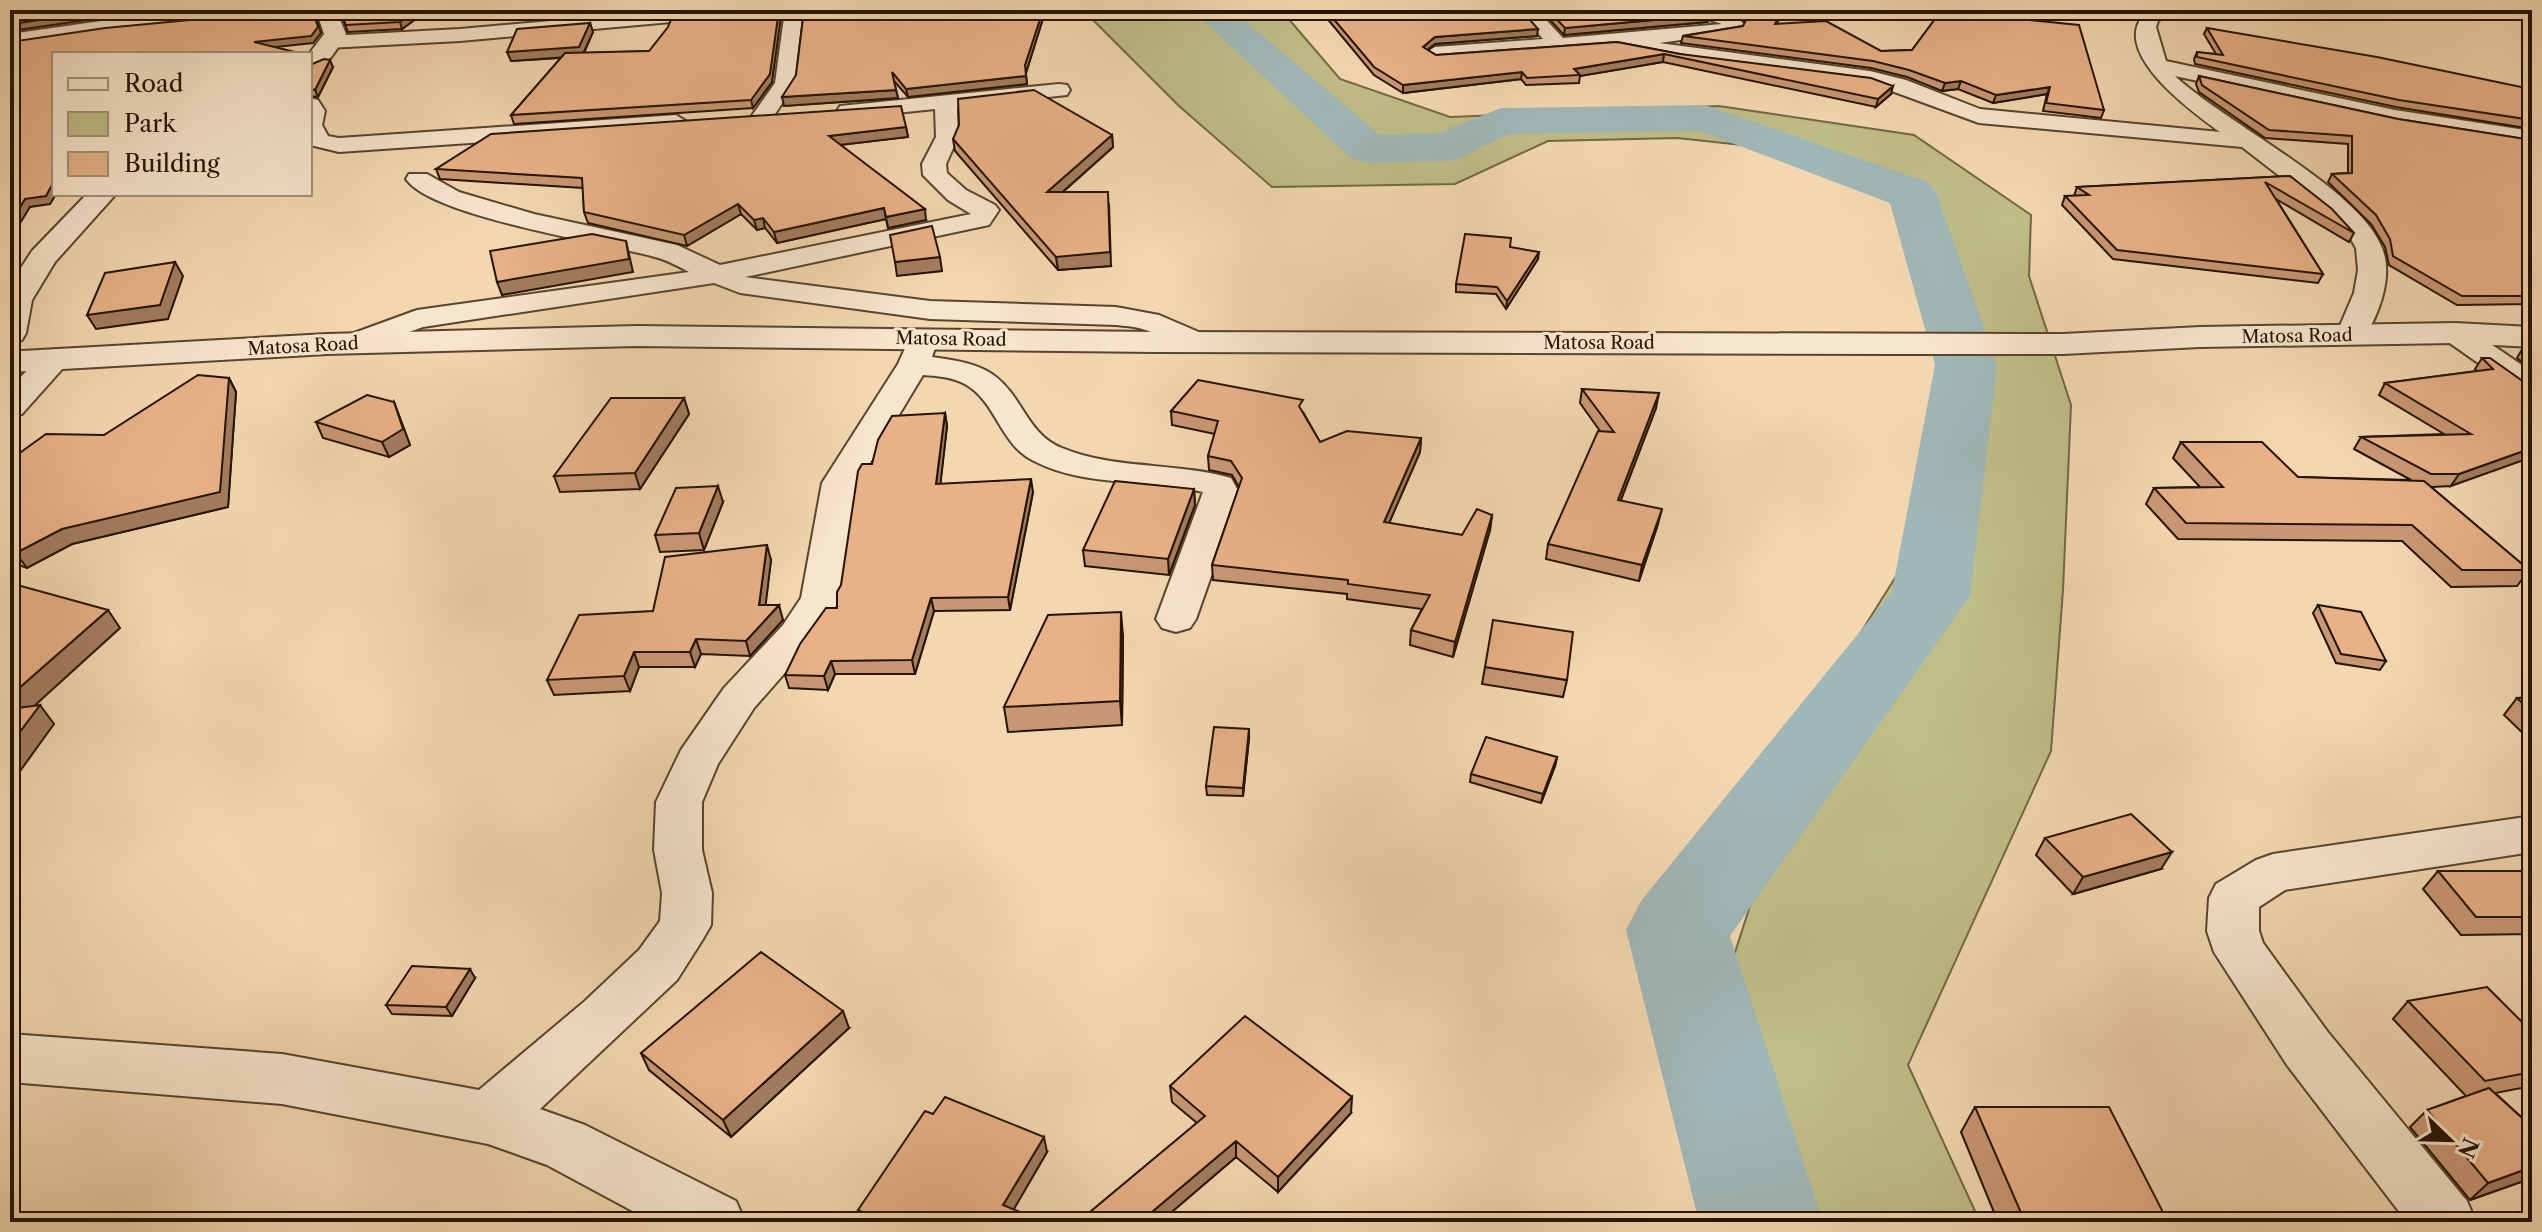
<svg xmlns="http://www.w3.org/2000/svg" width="2542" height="1232" font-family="'Libre Caslon Text',serif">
<rect width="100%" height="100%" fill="#f2d7b0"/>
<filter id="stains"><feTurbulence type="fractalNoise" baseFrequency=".0025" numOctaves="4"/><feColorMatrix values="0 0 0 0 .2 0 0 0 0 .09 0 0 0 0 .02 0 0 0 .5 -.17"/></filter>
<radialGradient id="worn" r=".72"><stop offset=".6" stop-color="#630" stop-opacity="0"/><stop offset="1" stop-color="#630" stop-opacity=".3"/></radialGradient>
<path fill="#c0bd87" stroke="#726844" stroke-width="2" d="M1083,10H1281L1340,79L1450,117L1719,106L1914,135L2031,215L2029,276L2071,405L2063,590L2051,751L1908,1065L1980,1222H1722L1683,1114L1814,707L1939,508L1948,268L1930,209L1770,148L1677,138L1548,141L1455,184L1272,187L1179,106Z"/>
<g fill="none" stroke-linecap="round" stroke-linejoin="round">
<path fill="#a0b7b7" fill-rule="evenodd" d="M1192,10H1232L1380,135L1439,133L1501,108L1705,105L1930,183L1937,194L1997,365L1970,596L1730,936L1823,1222H1699L1626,930L1641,901L1892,592L1935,365L1890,203L1700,131L1509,134L1463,157L1447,161L1369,163L1352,159Z"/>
<defs>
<path id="minor" d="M218,10H286L277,16L108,32L10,46V34L108,20Z
M676,10H747L738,16L460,41L328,48L318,42L328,36L460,29Z
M785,10H803L795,83L770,122L762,124L751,117L775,83Z
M1518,10H1537L1563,38L1722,24L1692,14L1689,10L1729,11L1744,24L1739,32L1659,43L1870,71L1906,80L1980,109L2220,132C2194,113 2102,48 2149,10H2172L2158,21L2156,27L2166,61L2395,110L2532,131V145L2395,124L2175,76C2225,123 2359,188 2382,248C2394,277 2378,317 2362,341L2351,344L2340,341L2336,335L2354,293L2358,270L2356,248L2348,234L2330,215L2242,147L1979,123L1870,83L1679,58L1616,46L1435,59L1425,53L1435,47L1543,39Z
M1059,84L1067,85L1070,90L1067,95L957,107L958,137L946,164L947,173L966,190L995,205L999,210L989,225L745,277L930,301L1116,307L1159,315L1208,336L1212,342L1208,348C1183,354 1164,335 1142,329C1133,326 1124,326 1116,325L930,319L740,293L714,283L423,327L354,352L343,349L339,343L343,337L417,310L689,272C678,266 667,260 655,257C606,243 432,217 406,179L409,174H427L459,192L534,214L677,245L720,265L971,214L948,200L923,175L922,164L936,137L935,109L848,118L837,111L840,106Z
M310,98L318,100L325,111L322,125L328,136L339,138L676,115L687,122L676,129L339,152L310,145Z
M2455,324L2466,327L2532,372V396L2521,393L2444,339L2440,333L2444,327Z
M923,330L934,333L938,339L932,357C953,360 979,363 996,377C1023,398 1028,435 1062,448C1115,470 1176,462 1231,478L1240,494L1196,619L1190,628L1176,632L1162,628L1156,619L1203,492C1148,478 1086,488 1034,461C1000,445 997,402 965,384C952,377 937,376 923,375L858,483L841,598L811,643L754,708L718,764L702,802V850L712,893L711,925L703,939L677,980L540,1109L585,1125L736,1201L745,1222H653L547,1165L488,1144L282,1104L10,1082V1034L282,1054L479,1090L585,1001L639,950L660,921L662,893L654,850L656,802L681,750L724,688L783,625L801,598L822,483L898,364L912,333Z
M57,349L68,351L72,358L22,414L10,417V388L46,351Z
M2532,816V852L2285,890L2259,907V931L2263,943L2327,1031L2467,1201L2476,1222H2407L2287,1065L2214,952L2207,931L2209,898L2216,884L2256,860L2273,854Z"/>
<path id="tertiary" d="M316,10H336L346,34C337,49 328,67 310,72L309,54L324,34Z
M87,194H116L55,262L32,300L26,333L22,340L10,343V285L32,251Z
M2455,323L2532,327V347L2455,343L2200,347L2063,354H1896L1156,352L637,346L327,354L10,372V348L22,351L327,334L637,326L1156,332L2063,334L2200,327Z"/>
</defs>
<use href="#minor" stroke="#58442d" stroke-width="4"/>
<use href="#tertiary" stroke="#58442d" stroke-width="4"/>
<use href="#minor" fill="#f7e5cc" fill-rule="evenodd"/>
<use href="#tertiary" fill="#f7e5cc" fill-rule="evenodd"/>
</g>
<path fill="#c89874" stroke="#251301" stroke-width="2" d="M339,10H428L402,29L348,32Z
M804,10H1045V12L1026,73L1027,84L908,97L894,81L898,98L784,106L796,75Z
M1320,10H1521L1537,36L1435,44L1428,50L1436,55L1617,42L1891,94L1876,107L1663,62L1580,76L1579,83L1526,85L1521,79L1403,93L1374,75Z
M1541,10H1694L1707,22L1564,35Z
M1731,10H1783L1777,24L1881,51L1912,50L1941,11L2104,110L2101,118L2043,111L2047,94L1993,103L1958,89L1942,91L1907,77L1871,68L1681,43L1683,36L1743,26L1745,22Z
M590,23L593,32L584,53L649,51L772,82L753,108L514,124L511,115L561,58L511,61Z
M2207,28L2531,98L2532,129L2396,107L2195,64L2194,59L2197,52L2216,54L2204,34Z
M310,65L333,67L318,97L310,96Z
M2199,76L2398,119L2532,140V163L2530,168L2532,169V304L2457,305L2389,265L2385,247L2371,224L2328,182L2332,174L2348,173V144L2265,138L2199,92L2196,84Z
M906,127L908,137L840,145L926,220L888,228L886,219L777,243L765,228L757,230L741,214L687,246L588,223L584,212L583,188L440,179L436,169Z
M1112,135L1113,147L1063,192L1111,266L1058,270L955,151L953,139Z
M2290,176L2354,233L2349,242L2276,199L2323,274L2318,283L2113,259L2062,205L2065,196H2074L2077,187Z
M1510,247L1538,259L1506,309L1496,294L1456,292V284Z
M2524,346L2532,347V370L2517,358Z
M2482,358L2527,384L2451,486L2431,487L2529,570L2517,586L2451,587L2402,541L2178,539L2146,504L2154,488L2200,487L2173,458L2181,442L2298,477L2411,480L2354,449L2361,437L2444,434L2379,395L2385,383L2477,371L2475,369Z
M229,378L236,392L228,507L72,544L27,568L10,562V460L104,435Z
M1582,389L1656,408L1621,500L1658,524L1639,581L1546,559L1548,544L1600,431L1580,403Z
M684,398L689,414L640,489L560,492L554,476Z
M394,402L410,445L389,457L323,438L316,422Z
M1171,411L1303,412L1320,442L1421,438L1420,452L1389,523L1462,535L1492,515L1490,530L1453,657L1410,645L1411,630L1422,609L1347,599V594L1213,580L1212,565L1239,487L1232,475L1209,470L1208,456L1215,434L1172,425Z
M945,413L947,426L940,484L1033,492L1010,610L934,611L915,674H835L828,690L789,688L785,675L837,608L841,585Z
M1194,489L1195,505L1169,575L1085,566L1083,550Z
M723,502L704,550L660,552L655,535Z
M771,560L765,605L783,620L750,656L701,654L695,667H639L630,691L554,695L547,680L653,611Z
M2318,605L2386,661L2380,670L2336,663L2313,613Z
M1123,636L1122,725L1008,732L1004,707Z
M1485,667L1567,680L1563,697L1482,684Z
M2532,697V742L2504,715L2517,698Z
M1249,738L1243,796L1207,795L1206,786Z
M1557,757L1555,766L1541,803L1470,782L1471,774Z
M2045,838L2161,869L2073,894L2036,855Z
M2438,871H2532V934L2461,935L2423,889Z
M475,978L452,1016L392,1014L386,1005Z
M2408,1001L2532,1032V1086L2495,1093L2532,1127V1178L2470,1200L2410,1127L2427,1110L2466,1096L2393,1019Z
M849,1028L731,1137L649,1070L641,1053Z
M1170,1086L1351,1113L1278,1192L1236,1157L1160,1222H1078L1197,1123L1172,1102Z
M1975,1107L2168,1222H1998L1961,1132Z
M1047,1152L1013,1210L1044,1222H862L858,1210Z"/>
<path fill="#a27c5e" stroke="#251301" stroke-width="2" d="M110,10H185L108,17L10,31V24Z
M312,10H314L321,33L313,43L257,49L254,42Z
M417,10H428L402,29L400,22Z
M535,10H603L602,14L528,20L525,11Z
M779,10H782L772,82L753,108L751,100Z
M1043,10H1045V12L1026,73L1025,65Z
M1709,15L1707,22L1564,35L1565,28Z
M590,23L593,32L582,56L511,61L507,52Z
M1538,29L1537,36L1435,44L1422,54L1423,47L1435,37Z
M1664,54L1663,62L1580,76L1574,69Z
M330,60L333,67L318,97L315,90Z
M1522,72L1521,79L1403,93V85Z
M1026,76L1027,84L908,97L906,89Z
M1961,81L1958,89L1942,91L1945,83Z
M1893,86L1891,94L1876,107L1878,99Z
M2050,87L2047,94L1993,103L1996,95Z
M896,90L898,98L784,106L782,97Z
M906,127L908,137L831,146L829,136Z
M1112,135L1113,147L1049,204L1047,192Z
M52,185H54V194H56L50,204L30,207L11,238H10V224L25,199Z
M738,204L741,214L687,246L684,235Z
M1109,205L1111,266L1058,270L1056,257Z
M884,208L886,219L777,243L774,232Z
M925,209L926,220L888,228L886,217Z
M763,218L765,228L757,230L754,220Z
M626,241L633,272L502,295L497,282Z
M1539,252L1538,259L1506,309L1507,301Z
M940,257L942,271L897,276L895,262Z
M175,262L183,276L168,319L96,329L87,315Z
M229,378L236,392L228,507L72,544L27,568L16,553L62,529Z
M1659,393L1656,408L1615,515L1618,500Z
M684,398L689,414L640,489L635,473Z
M394,402L410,445L389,457L382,442Z
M945,413L947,426L939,497L936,484Z
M1421,438L1420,452L1383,537L1384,522Z
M2532,448V457L2451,486L2459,474Z
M1031,479L1033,492L1010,610L1008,597Z
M718,486L723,502L704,550L699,533Z
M1194,489L1195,505L1169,575L1168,559Z
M1662,509L1658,524L1639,581L1642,565Z
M1492,515L1490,530L1453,657L1455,642Z
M767,545L771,560L764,619L759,605Z
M931,598L934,611L915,674L912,660Z
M779,605L783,620L750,656L746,641Z
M108,610L120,628L10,728V696Z
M1121,612L1123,636L1122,725L1120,701Z
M696,639L701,654L695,667L690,652Z
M634,652L639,667L630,691L624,676Z
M831,661L835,674L828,690L824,676Z
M40,705L54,724L10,785V745Z
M1249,729V738L1243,796V788Z
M1557,757L1555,766L1541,803L1543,794Z
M2172,852L2161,869L2073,894L2083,877Z
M470,969L475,978L452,1016L446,1007Z
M843,1011L849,1028L731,1137L723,1120Z
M1352,1097L1351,1113L1278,1192V1177Z
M1044,1137L1047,1152L1007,1221L1003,1205Z
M1236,1141V1157L1160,1222H1140Z
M2532,1167V1178L2470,1200L2488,1183Z"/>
<path fill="#e8b187" stroke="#251301" stroke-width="2" d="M10,10H110L10,24Z
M278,10H312L318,27L311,36L254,42L303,54H54V185H52L46,196L25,199L10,224V42L105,28L274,12Z
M339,10H417L400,22L346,25Z
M739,10H779L770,74L751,100L511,115L565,53L649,51L668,27L672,17L737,11Z
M804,10H1043L1025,65L1026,76L906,89L892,72L896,90L782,97L796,75Z
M1326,10H1521L1538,29L1435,37L1423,47L1436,55L1617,42L1680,54L1871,78L1893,86L1878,99L1664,54L1574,69L1580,75L1527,78L1522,72L1403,85L1374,67Z
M1548,10H1694L1709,15L1565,28Z
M1741,10H1782L1775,24L1826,21L1881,51L1912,50L1941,11L2079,25L2104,110L2046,103L2050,87L1996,95L1961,81L1945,83L1909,70L1873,61L1683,36L1743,26L1748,16Z
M590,23L579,47L507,52L517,29Z
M2207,28L2377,57L2531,89L2532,120L2399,100L2197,57V52L2223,55Z
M324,59L330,60L315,90L310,89V65Z
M2199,76L2398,119L2532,140V160L2530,168L2532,169V296H2462L2393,256L2390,239L2376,215L2332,174L2352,173V136L2269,130L2202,85Z
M1034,90L1112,135L1047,192H1108L1110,252L1056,257L953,139L959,125L958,99Z
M901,106L906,127L829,136L925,209L886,217L884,208L774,232L763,218L754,220L738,204L684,235L584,212L582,178L436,169L491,134Z
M2290,176L2332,209L2354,233L2265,182L2323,274L2117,250L2065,196L2089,195L2077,187Z
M932,226L940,257L895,262L890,235Z
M592,234L626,241L629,259L497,282L490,251Z
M1465,234L1511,238L1510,247L1539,252L1507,301L1497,287L1456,284Z
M175,262L160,305L87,315L105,273Z
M2524,346L2532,347V352Z
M2482,358H2490L2527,384L2532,385V448L2459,474H2431L2361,437L2471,434L2385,383L2493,369Z
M198,375L229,378L220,492L62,529L16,553L10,551V460L46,434L104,435Z
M1198,380L1303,400L1299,406L1320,442L1347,431L1421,438L1384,522L1462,535L1477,509L1492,515L1455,642L1411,630L1430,595L1348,584V580L1212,565L1242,478L1231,461L1208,456L1218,421L1171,411Z
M1582,389L1659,393L1618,500L1662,509L1642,565L1548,544L1598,431L1614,432Z
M367,395L394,402L403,429L382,442L316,422Z
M611,398H684L635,473L554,476Z
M945,413L936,484L1031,479L1008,597L931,598L912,660L831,661L824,676L785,675L800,644L826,608H837V592L841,585L858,471L862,464H872L878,440L892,416Z
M2181,442H2262L2298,477L2424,481L2529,570H2462L2412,525L2186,523L2154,488L2223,487Z
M1115,481L1194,489L1168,559L1083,550Z
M718,486L699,533L655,535L676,488Z
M767,545L759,605H779L746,641L696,639L690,652H634L624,676L547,680L579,615L653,611L665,557Z
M10,583L108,610L10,696Z
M2318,605L2361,612L2386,661L2341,654Z
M1121,612L1120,701L1004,707L1048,615Z
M1493,620L1573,632L1567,680L1485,667Z
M2532,697V712L2517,698Z
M40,705L10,745V709Z
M1214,727L1249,729L1243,788L1206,786Z
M1486,737L1557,757L1543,794L1471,774Z
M2131,814L2172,852L2083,877L2045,838Z
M2438,871H2532V917H2476Z
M761,952L843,1011L723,1120L641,1053Z
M412,966L470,969L446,1007L386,1005Z
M2487,987L2532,1032V1072L2485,1081L2408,1001Z
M1245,1016L1352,1097L1278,1177L1236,1141L1140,1222H1078L1205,1116L1170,1086Z
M2489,1088L2532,1127V1167L2488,1183L2427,1110Z
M945,1097L1044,1137L1003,1205L1044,1222H884L858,1210L925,1111L933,1114Z
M1975,1107H2109L2168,1222H2025Z
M2278,1219L2389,1222H2280Z"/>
<g text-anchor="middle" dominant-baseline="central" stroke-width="6" stroke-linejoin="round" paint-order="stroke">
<g font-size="18" fill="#251301" stroke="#f7e5cc">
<text transform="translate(2297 336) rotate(-1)">Matosa Road</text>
<text transform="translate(951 339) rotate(1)">Matosa Road</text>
<text x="1599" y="343">Matosa Road</text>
<text transform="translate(303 346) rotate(-3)">Matosa Road</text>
</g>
</g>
<rect width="2542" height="1232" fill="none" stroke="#f2d7b0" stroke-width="40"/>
<rect x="12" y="12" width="2518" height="1208" fill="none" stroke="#251301" stroke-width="4"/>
<rect x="20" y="20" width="2502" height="1192" fill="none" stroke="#251301" stroke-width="2"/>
<rect x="52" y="52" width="260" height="144" fill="#f7e5cc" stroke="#a3917b" stroke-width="2"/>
<rect x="68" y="78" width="40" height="12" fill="#f7e5cc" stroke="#a3917b" stroke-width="2"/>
<text x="124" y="92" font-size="24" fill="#251301">Road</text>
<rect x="68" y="112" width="40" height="24" fill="#c0bd87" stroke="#a3917b" stroke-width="2"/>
<text x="124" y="132" font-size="24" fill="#251301">Park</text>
<rect x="68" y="152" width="40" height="24" fill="#e8b187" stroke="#a3917b" stroke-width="2"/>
<text x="124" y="172" font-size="24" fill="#251301">Building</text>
<g transform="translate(2450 1140) rotate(113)" stroke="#f7e5cc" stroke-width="6" paint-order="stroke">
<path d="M0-6L14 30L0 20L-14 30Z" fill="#251301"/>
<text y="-12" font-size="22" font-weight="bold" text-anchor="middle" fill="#251301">N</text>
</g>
<rect width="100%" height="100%" filter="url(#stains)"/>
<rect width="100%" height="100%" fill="url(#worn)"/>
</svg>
